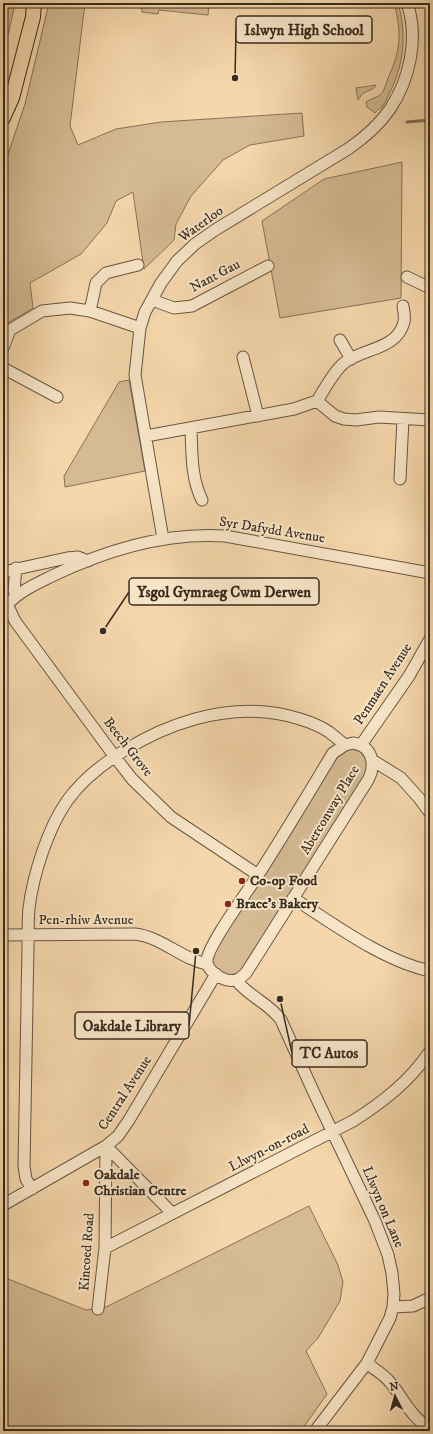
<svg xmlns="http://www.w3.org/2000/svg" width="433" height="1434" font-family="'IM FELL DW Pica',serif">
<rect width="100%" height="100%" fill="#f5d7ab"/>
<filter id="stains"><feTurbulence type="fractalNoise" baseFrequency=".005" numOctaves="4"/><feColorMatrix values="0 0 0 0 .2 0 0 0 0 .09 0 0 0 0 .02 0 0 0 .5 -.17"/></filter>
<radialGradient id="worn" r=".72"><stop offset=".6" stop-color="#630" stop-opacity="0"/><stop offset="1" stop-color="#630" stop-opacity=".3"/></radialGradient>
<path fill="#d5ba93" stroke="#867259" d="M3,3H15L9,31L3,47Z
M49,3H85L70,126L78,145L116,129L161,122L302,113L304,136L250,145L223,160L191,196L176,224L174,240L144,269L133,192L116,201L107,223L81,254L30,283L33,308L6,324L3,330V169L25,104Z
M92,3H209L208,15L159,10L158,14L142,12V8Z
M394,3H398C407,34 404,65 389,94C387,98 385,103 382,107C379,109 377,110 375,113L367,107L366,102C370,99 379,97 382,93C385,89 386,83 388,78C401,50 402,33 394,3Z
M376,85L374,88L362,94L358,100L356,88Z
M402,162L401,298L280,318L262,221L324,179Z
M129,380L145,471L65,487L64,476L119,382Z
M351,749C367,751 368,761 366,774L243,969C240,971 236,974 232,975C222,976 211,968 212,958C213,954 216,950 217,946L338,756L345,750Z
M309,1206L338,1265L343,1282L340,1301L318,1338L306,1351L327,1394L301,1431H3V1277L86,1310L106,1307Z"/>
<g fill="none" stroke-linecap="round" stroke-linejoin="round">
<path stroke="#826f56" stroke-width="3" d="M407,122L430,120"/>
<defs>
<path id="minor" d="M407,277L430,288
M152,300L174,308L192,306L268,266
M90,311L96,283L106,273L138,265
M340,340L351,359
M3,348L10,330L42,311L70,308L90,311L140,328
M243,357L258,416
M3,368L57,397
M317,401C325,389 333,372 344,363C363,348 397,350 404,322C405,317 404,311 403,306
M191,428C192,453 191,478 202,500
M146,436L294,409L317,401L335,416L344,419L356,420L379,417L430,420
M400,479L403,419
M163,539L135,375L140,328L145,312L161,283L177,261L195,244L215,230L348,149C364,138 379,125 390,109C410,79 419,37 407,3
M3,572L67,558L78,557L88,561
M16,596L14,590L16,568
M7,604L15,621L115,757L132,779L171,817L258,875
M3,610C15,593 34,585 52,576C106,550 165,532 225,536L430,573
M353,743C373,746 376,765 368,780L246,973C241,978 236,982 227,980C219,978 207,970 207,961C207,946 248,891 258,875C284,835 308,794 333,753L345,745Z
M361,745L409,676L430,639
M372,760L401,778L419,798L430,813
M293,898C334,924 383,961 430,971
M3,935L135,934C162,937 181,959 207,964
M236,980C249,997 269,1003 281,1020L314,1093L375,1221L388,1255L392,1273L394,1294L393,1307L390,1318L367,1363L315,1431
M32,1189L26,1179L24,1166C25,1112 26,1058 27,1004C27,983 28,963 28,942C28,931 28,919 29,908C33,875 48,828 67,801C94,763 151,731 195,719C231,709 265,708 300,719C310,722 320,726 329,732C334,736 339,740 345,745
M3,1205L106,1146L118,1136L129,1120L216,974
M105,1248L353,1121C383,1102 410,1081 430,1051
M393,1307L413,1306L430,1298
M98,1309L105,1248L106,1146L172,1213
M367,1363C374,1369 383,1374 389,1381C403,1397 410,1417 430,1428"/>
<path id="major" d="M3,118L12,98L33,17L34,3"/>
</defs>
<use href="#minor" stroke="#665642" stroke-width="13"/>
<use href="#major" stroke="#372b1f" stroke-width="16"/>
<use href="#minor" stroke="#f8e5c8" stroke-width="11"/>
<use href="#major" stroke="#f5d7ab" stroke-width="14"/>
</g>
<g fill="#8f2418" stroke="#f8e5c8" stroke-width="1.5">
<circle cx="242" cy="881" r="4"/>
<circle cx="228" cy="904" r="4"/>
<circle cx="86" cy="1183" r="4"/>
</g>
<g text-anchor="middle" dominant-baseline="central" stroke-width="4" stroke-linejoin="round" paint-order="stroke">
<g font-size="14" fill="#372b1f" stroke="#f8e5c8">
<text transform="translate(201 224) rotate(-36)">Waterloo</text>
<text transform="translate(215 276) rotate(-28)">Nant Gau</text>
<text transform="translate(272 530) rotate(9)">Syr Dafydd Avenue</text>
<text transform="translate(383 684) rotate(-57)">Penmaen Avenue</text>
<text transform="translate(128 747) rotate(52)">Beech Grove</text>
<text transform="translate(330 810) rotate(-59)">Aberconway Place</text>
<text x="86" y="920">Pen-rhiw Avenue</text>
<text transform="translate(125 1093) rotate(-57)">Central Avenue</text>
<text transform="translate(269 1148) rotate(-27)">Llwyn-on-road</text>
<text transform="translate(383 1207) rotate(67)">Llwyn on Lane</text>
<text transform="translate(87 1252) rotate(-86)">Kincoed Road</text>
</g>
<g font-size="14" font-weight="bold" fill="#372b1f" stroke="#f8e5c8" text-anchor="start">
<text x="250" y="881">Co-op Food</text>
<text x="236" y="904">Brace's Bakery</text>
<text x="94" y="1175">Oakdale<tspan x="94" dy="16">Christian Centre</tspan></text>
</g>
</g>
<path fill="none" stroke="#372b1f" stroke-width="1.5" d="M235 78L236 30M103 631L129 592M196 951L189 1026M280 999L292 1053"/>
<g fill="#372b1f" stroke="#f8e5c8" stroke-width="1.5">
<circle cx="235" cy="78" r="4"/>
<circle cx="103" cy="631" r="4"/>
<circle cx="196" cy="951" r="4"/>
<circle cx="280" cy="999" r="4"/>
</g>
<g fill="#f8e5c8" stroke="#372b1f" stroke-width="1.5">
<rect x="236" y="16" width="136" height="27" rx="4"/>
<rect x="129" y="578" width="190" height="27" rx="4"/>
<rect x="75" y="1012" width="114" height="27" rx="4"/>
<rect x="292" y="1040" width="75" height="27" rx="4"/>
</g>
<g font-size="15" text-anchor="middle" font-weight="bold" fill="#372b1f">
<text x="304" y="35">Islwyn High School</text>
<text x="224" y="597">Ysgol Gymraeg Cwm Derwen</text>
<text x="132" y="1031">Oakdale Library</text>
<text x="329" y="1058">TC Autos</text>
</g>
<rect width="433" height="1434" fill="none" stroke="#f5d7ab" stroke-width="16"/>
<rect x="4" y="4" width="425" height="1426" fill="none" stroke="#372b1f" stroke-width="2"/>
<rect x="8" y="8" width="417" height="1418" fill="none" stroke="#372b1f"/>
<g transform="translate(395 1396) rotate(354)" stroke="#f8e5c8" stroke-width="3" paint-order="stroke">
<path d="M0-3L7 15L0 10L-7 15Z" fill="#372b1f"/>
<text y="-6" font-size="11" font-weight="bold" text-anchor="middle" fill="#372b1f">N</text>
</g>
<rect width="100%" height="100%" filter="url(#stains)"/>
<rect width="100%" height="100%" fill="url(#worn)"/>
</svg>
